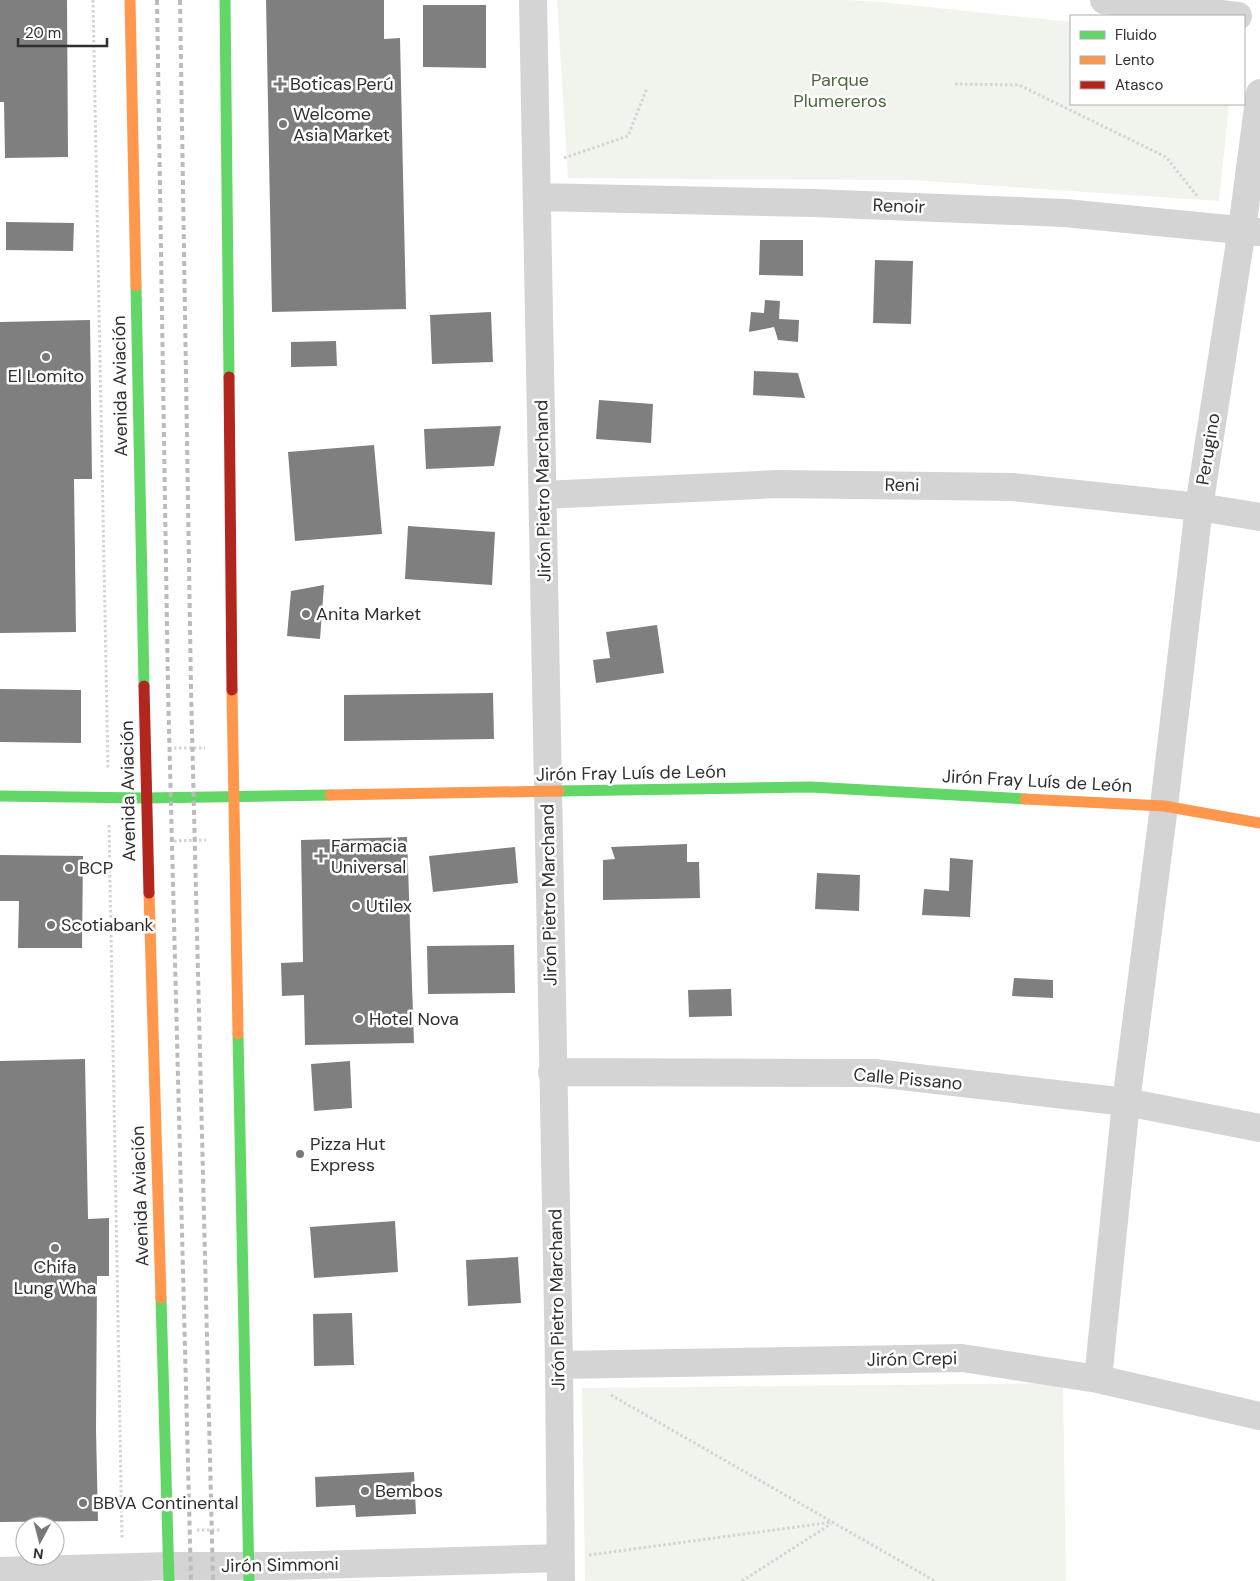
<svg xmlns="http://www.w3.org/2000/svg" width="1260" height="1581" font-family="'DM Sans',sans-serif">
<rect width="100%" height="100%" fill="#fff"/>
<path fill="#f0f4ec" d="M557,0H848L881,2L1071,22V104H1229L1219,201L910,180L568,178Z
M1063,1383L1066,1581H585L582,1388Z"/>
<path fill="#7f7f7f" d="M0,0H67L68,157L5,158L4,102H0Z
M266,0H384V39L400,38L406,309L272,312Z
M423,5H486V68L423,67Z
M6,222L74,223L73,251L6,250Z
M760,240H803V276L759,275Z
M875,260L913,261L911,324L873,323Z
M765,300L780,301L779,319L799,320L798,342L778,340L774,327L749,332L751,312L764,313Z
M491,312L493,362L432,364L430,315Z
M90,320L92,479H74L76,632L0,633V322Z
M336,341L337,366L291,367V342Z
M754,371L798,373L805,398L753,395Z
M599,400L653,404L651,443L596,439Z
M501,426L494,466L426,469L424,429Z
M374,445L382,534L295,541L288,452Z
M408,526L495,532L492,585L405,579Z
M324,585L320,639L287,636L291,591Z
M657,625L664,673L596,683L593,660L610,658L606,632Z
M0,689L81,690V743L0,742Z
M493,693L494,739L344,741V695Z
M407,837L414,1043L305,1045L304,995L282,996L281,963L303,962L301,840Z
M687,844V862H699L700,898L603,900V860L615,859L611,847Z
M515,847L518,883L433,892L429,856Z
M0,855L83,856L82,948H18L19,901H0Z
M950,858L973,860L970,917L922,915L924,889L949,891Z
M817,873L860,875L859,911L815,909Z
M514,945L515,993L428,994L427,946Z
M1014,978L1053,980V998L1012,996Z
M731,989L732,1016L689,1017L688,990Z
M85,1059L88,1219L109,1218V1276H97L96,1430L98,1521L0,1522V1061Z
M350,1061L352,1108L314,1111L311,1064Z
M395,1221L398,1272L314,1278L310,1227Z
M518,1257L521,1303L468,1306L466,1260Z
M352,1313L354,1365L314,1366L313,1314Z
M414,1472L416,1514L356,1517L355,1505L316,1507L315,1477Z"/>
<g fill="none" stroke-linecap="round" stroke-linejoin="round">
<path stroke="#d4d4d4" stroke-width="3" stroke-dasharray="2.5 2.5" stroke-linecap="butt" d="M93,0L108,769
M955,84L1019,85L1166,157L1198,197
M564,158L628,136L647,88
M174,748H205
M109,825L122,1539
M174,841L206,840
M611,1395L935,1581
M197,1530H221
M589,1555L833,1522
M742,1581L831,1524"/>
<path stroke="#d4d4d4" stroke-width="28" d="M533,0L559,1365L561,1581
M1104,0L1238,16
M538,197L813,203L1065,213L1260,232
M543,495L778,484L1013,487L1199,507L1260,517
M552,1072L875,1073L1126,1102L1260,1128
M559,1365L962,1358L1098,1379L1260,1416
M1098,1379L1126,1102L1164,806L1199,507L1242,229L1260,93
M0,1571L169,1566H280L560,1558"/>
<path stroke="#63d668" stroke-width="11" d="M225,0L229,377
M136,286L144,686
M559,791L811,787L1025,799
M0,796L146,798L330,795
M238,1034L249,1581
M161,1298L169,1581"/>
<path stroke="#ff974d" stroke-width="11" d="M130,0L136,286
M232,690L238,1034
M330,795L559,791
M1025,799L1164,806L1260,823
M149,893L161,1298"/>
<path stroke="#b3261e" stroke-width="11" d="M229,377L232,690
M144,686L149,893"/>
<path stroke="#bbb" stroke-width="4" stroke-dasharray="5 4" stroke-linecap="butt" d="M157,0L168,689L191,1581
M180,0L191,689L213,1581"/>
</g>
<g fill="#787878" stroke="#fff" stroke-width="2">
<path d="M277.5 76.5h5v5h5v5h-5v5h-5v-5h-5v-5h5z"/>
<circle cx="283" cy="124" r="5"/>
<circle cx="46" cy="357" r="5"/>
<circle cx="306" cy="614" r="5"/>
<path d="M318.5 848.5h5v5h5v5h-5v5h-5v-5h-5v-5h5z"/>
<circle cx="69" cy="868" r="5"/>
<circle cx="356" cy="906" r="5"/>
<circle cx="51" cy="925" r="5"/>
<circle cx="359" cy="1019" r="5"/>
<circle cx="300" cy="1154" r="5"/>
<circle cx="55" cy="1248" r="5"/>
<circle cx="365" cy="1491" r="5"/>
<circle cx="83" cy="1503" r="5"/>
</g>
<g text-anchor="middle" dominant-baseline="central" stroke-width="5" stroke-linejoin="round" paint-order="stroke">
<g font-size="18" fill="#4c693e" stroke="#fff">
<text x="840" y="80">Parque<tspan x="840" dy="21">Plumereros</tspan></text>
</g>
<g font-size="18" fill="#2f2f2f" stroke="#fff" text-anchor="start">
<text x="290" y="84">Boticas Perú</text>
<text x="293" y="114">Welcome<tspan x="293" dy="21">Asia Market</tspan></text>
<text x="46" y="376" text-anchor="middle">El Lomito</text>
<text x="316" y="614">Anita Market</text>
<text x="331" y="846">Farmacia<tspan x="331" dy="21">Universal</tspan></text>
<text x="79" y="868">BCP</text>
<text x="366" y="906">Utilex</text>
<text x="61" y="925">Scotiabank</text>
<text x="369" y="1019">Hotel Nova</text>
<text x="310" y="1144">Pizza Hut<tspan x="310" dy="21">Express</tspan></text>
<text x="55" y="1267" text-anchor="middle">Chifa<tspan x="55" dy="21">Lung Wha</tspan></text>
<text x="375" y="1491">Bembos</text>
<text x="93" y="1503">BBVA Continental</text>
</g>
<g font-size="18" fill="#2f2f2f" stroke="#fff">
<text transform="translate(899 206) rotate(2)">Renoir</text>
<text transform="translate(120 386) rotate(-91)">Avenida Aviación</text>
<text transform="translate(1208 449) rotate(-81)">Perugino</text>
<text transform="translate(902 485) rotate(1)">Reni</text>
<text transform="translate(543 491) rotate(-91)">Jirón Pietro Marchand</text>
<text transform="translate(631 773) rotate(-1)">Jirón Fray Luís de León</text>
<text transform="translate(1037 781) rotate(3)">Jirón Fray Luís de León</text>
<text transform="translate(128 791) rotate(-91)">Avenida Aviación</text>
<text transform="translate(549 895) rotate(-91)">Jirón Pietro Marchand</text>
<text transform="translate(908 1079) rotate(5)">Calle Pissano</text>
<text transform="translate(140 1196) rotate(-92)">Avenida Aviación</text>
<text transform="translate(557 1300) rotate(-91)">Jirón Pietro Marchand</text>
<text transform="translate(912 1359) rotate(-1)">Jirón Crepi</text>
<text transform="translate(280 1565) rotate(-1)">Jirón Simmoni</text>
</g>
</g>
<rect x="1070" y="15" width="175" height="90" fill="#ffffff" stroke="#acacac"/>
<rect x="1080" y="31" width="25" height="8" fill="#63d668" stroke="#acacac"/>
<text x="1115" y="40" font-size="15" fill="#2f2f2f">Fluido</text>
<rect x="1080" y="56" width="25" height="8" fill="#ff974d" stroke="#acacac"/>
<text x="1115" y="65" font-size="15" fill="#2f2f2f">Lento</text>
<rect x="1080" y="81" width="25" height="8" fill="#b3261e" stroke="#acacac"/>
<text x="1115" y="90" font-size="15" fill="#2f2f2f">Atasco</text>
<g transform="translate(40 1541) rotate(187)"><circle r="24" fill="#ffffff" stroke="#acacac"/>
<path d="M0-4L9 19L0 12L-9 19Z" fill="#787878"/>
<text y="-8" font-size="14" font-weight="bold" text-anchor="middle" fill="#2f2f2f">N</text>
</g>
<path d="M18 38v8h89v-8" fill="none" stroke="#2f2f2f" stroke-width="2.5"/>
<text x="25" y="38" font-size="15" fill="#2f2f2f" stroke="#ffffff" stroke-width="4" paint-order="stroke">20 m</text>
</svg>
